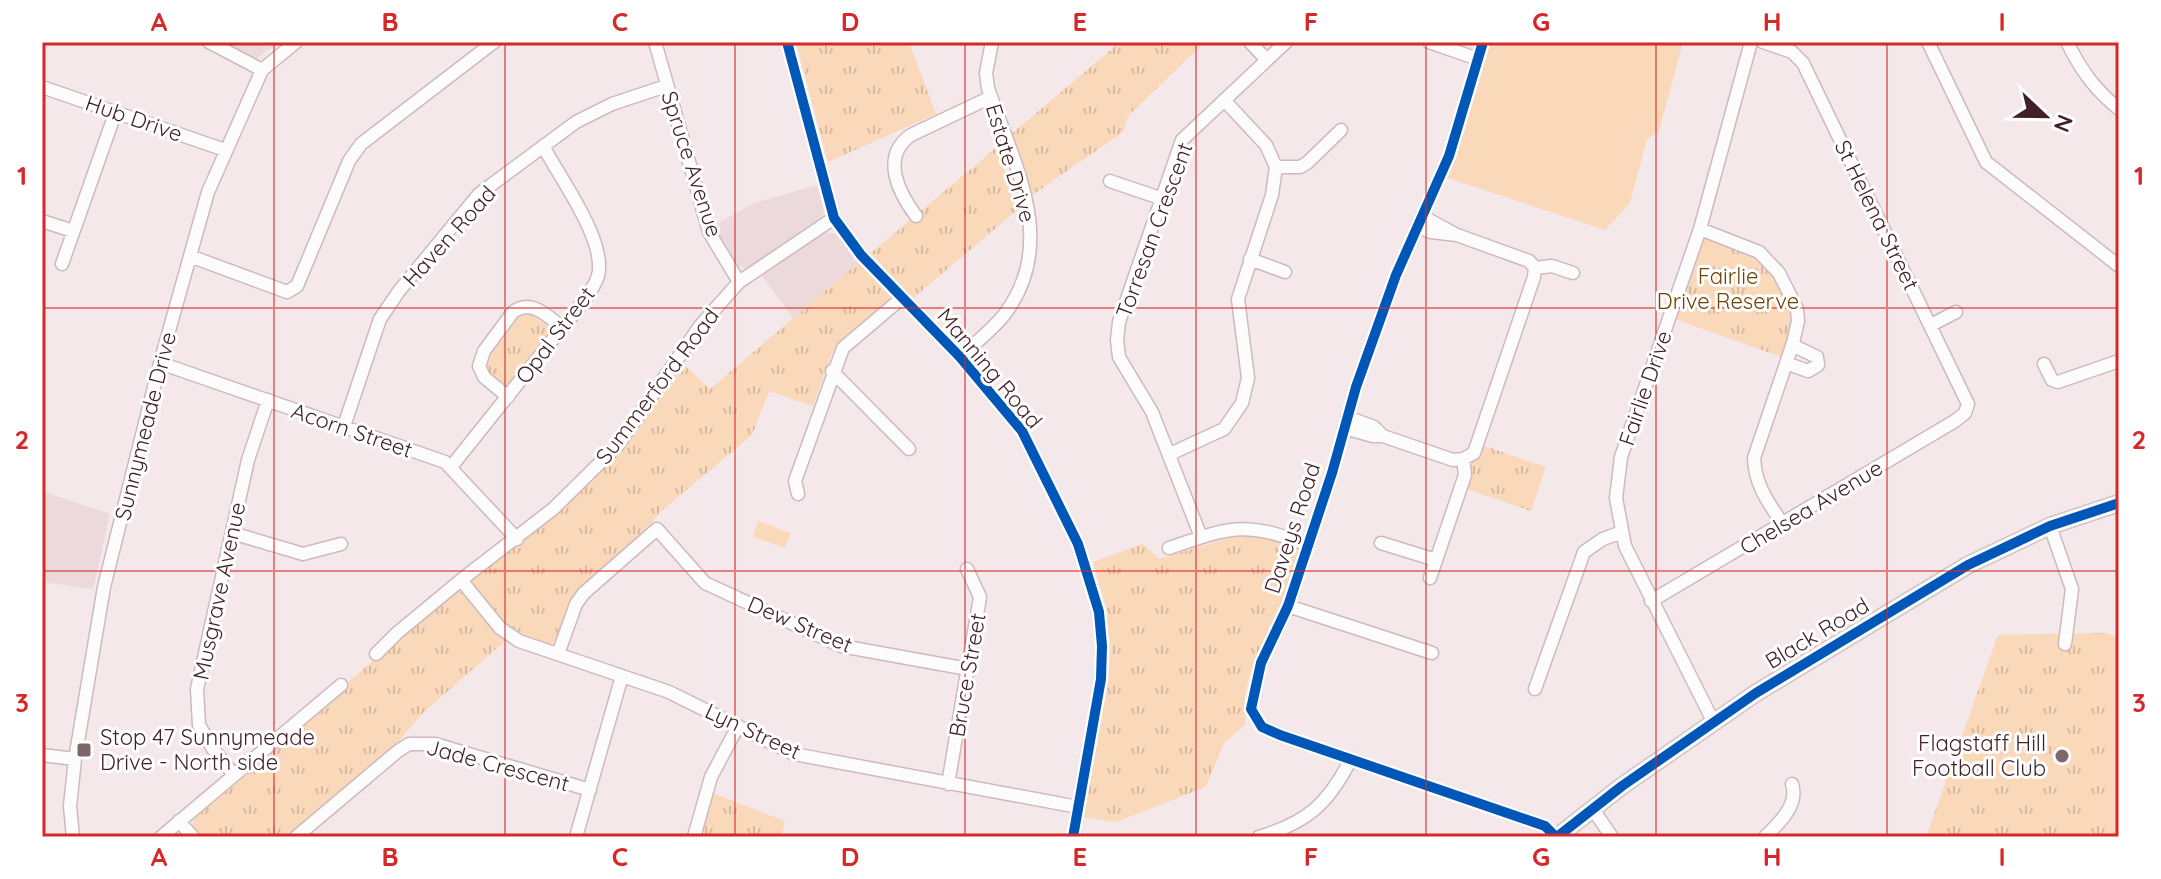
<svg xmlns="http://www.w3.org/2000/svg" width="2161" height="879" font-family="Quicksand,sans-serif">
<defs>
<pattern id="park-tufts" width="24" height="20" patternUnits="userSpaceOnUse" patternTransform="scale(2)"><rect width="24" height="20" fill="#fad8ba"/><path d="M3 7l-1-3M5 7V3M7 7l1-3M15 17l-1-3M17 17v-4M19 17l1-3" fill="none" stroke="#d8b9a0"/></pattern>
</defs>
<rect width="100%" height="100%" fill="#f4e8ea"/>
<path fill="#ecd9dc" d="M223,42H278L255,60Z
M817,185L824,212L821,220L750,268L736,266L713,226L754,203Z
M822,233H835L859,262L793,318L761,275Z
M42,491L110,514L93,589L42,582Z"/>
<path fill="#fad8ba" d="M1485,42H1683L1659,131L1647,139L1630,203L1605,230L1445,177Z
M758,521L790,533L785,548L753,537Z"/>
<path fill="url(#park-tufts)" d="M796,42H909L936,114L828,162Z
M1120,42H1205L1128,116L1123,132L1031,196L1009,136Z
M997,147L1017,210L912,299L871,253Z
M1700,229L1759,252L1797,309L1787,359L1669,317Z
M859,262L892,298L839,343L831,356L813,406L769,391L752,435L660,512L647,529L576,594L554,643L545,645L504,625L471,589L472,578L557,515L620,449L683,364L710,389Z
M524,312L531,314L554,332L508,389L488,373L484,367L486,358L517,317Z
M1479,444L1546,467L1531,511L1463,488Z
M1244,533L1266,536L1301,548C1293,569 1288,592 1278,613C1262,651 1238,682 1246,724L1224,743L1206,787L1116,822L1082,817L1111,651L1106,607L1093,562L1143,544L1159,559Z
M453,591L462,592L505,641L424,712L399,741L286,837H202L193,827V817Z
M2105,633L2119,637V837H1926L1998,635Z
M712,793L785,821L781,837H700Z"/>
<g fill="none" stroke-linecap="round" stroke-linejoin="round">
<defs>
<path id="minor" d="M209,42L262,70
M655,42L709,232L739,282
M787,42L834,218L861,255L960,357L1022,431L1078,544L1099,612L1102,646L1101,679L1073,837
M1250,42L1266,59
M1429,42L1478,59
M1483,42L1449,156L1396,275L1356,387L1332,473L1288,606L1261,663L1251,709L1262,727L1280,735L1545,826L1556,837
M1928,42L1986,162L2119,266
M2067,42C2081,70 2094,89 2119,109
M42,87L225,150
M1276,167H1300L1307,163L1341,130
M1110,181L1160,198
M916,216C899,193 880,157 911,135L991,97
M1422,216L1455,234
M42,221L73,231
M1700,229L1759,252L1779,273L1797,309L1798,321L1793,343L1754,458C1755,485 1768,502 1782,523
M190,256L287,292L297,286L349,161L361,144L494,42
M1250,259L1285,272
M62,264L116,111
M1535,268L1552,266L1573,273
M1931,325L1956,312
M960,357C975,343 992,330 1004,315C1060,242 1013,163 988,88L986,73L992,42
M160,363L445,462L517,539
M1786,363L1808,371L1818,365L1817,357L1792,345
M2044,364L2052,380L2058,382L2119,361
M832,371L909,449
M508,397L484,377L479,366L484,351L513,312C532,298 548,317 563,328
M1347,417L1374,427L1383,436
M344,426L380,319L399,291L479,194L576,122L612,104L666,86
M1344,428L1373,436H1383L1453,460L1463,459L1474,453L1534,277L1535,268L1529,261L1457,235L1431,232L1417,227
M1170,454L1224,429L1242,403L1248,378L1238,299L1272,195L1276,167L1266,145L1224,100
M451,467L582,303C588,295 595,286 598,276C607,241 560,178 543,146
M798,494L795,481L843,348L902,298
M2050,526L2072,589L2065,644
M232,533L303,554L341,544
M1201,537L1152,412L1119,357L1117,340L1119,322L1182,140L1286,42
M1381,543L1436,560
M1169,548C1233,526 1244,521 1308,545
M1430,578L1465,475L1463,459
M461,580L500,628L519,641L669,692L794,754L1078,807
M1651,601L1955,421L1965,413L1968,404L1803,63L1792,52L1763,42
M1288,606L1432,653
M376,654L397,633L461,580L553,509L618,445L700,326L739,282L834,218
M558,654L576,604L584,593L657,529L705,583L841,646L968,669
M1535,689L1584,552L1603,539L1622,532
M1714,723L1625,546L1616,498L1621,457L1700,229L1751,42
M42,755L75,759
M234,775L213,749L199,725L197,689L248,460L268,400
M948,784L980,597L967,569
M1592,808L1612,837
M179,821L193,837
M73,837L70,806L75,759L104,587L160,363L208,192L262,70L296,42
M161,837L341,685
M296,837L398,751L409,744H435L590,790
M576,837L622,676
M694,837L711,777L738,726
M1259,837C1308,822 1328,804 1351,759
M1765,837C1779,823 1799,805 1792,784"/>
<path id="major" d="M1557,837L1622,786L1756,693L1968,565L2050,526L2119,503"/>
</defs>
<use href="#minor" stroke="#ceb9bd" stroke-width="15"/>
<use href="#major" stroke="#d1c6c8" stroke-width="19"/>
<use href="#minor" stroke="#fdfcfc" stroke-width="12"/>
<use href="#major" stroke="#f5ebed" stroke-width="16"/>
<defs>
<path id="cycleway" d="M787,42L834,218L861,255L960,357L1022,431L1078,544L1099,612L1102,646L1101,679L1073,837
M1483,42L1449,156L1396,275L1356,387L1332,473L1288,606L1261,663L1251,709L1262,727L1280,735L1545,826L1556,837
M1557,837L1622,786L1756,693L1968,565L2050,526L2119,503"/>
</defs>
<use href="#cycleway" stroke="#fff" stroke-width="15"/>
<use href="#cycleway" stroke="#0057b8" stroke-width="10"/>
</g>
<path fill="none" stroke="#d62828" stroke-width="2" stroke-opacity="0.55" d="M274,42V837M505,42V837M735,42V837M965,42V837M1196,42V837M1426,42V837M1656,42V837M1887,42V837M42,308H2119M42,571H2119"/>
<g fill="#80656b" stroke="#fff" stroke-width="3">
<rect x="76" y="742" width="16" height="16" rx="4"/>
<circle cx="2062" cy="756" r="8"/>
</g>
<g text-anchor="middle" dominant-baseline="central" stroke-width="6" stroke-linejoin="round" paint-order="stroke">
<g font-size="22" fill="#411f26" stroke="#fff">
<text transform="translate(134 118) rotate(19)">Hub Drive</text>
<text transform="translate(1011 163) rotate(73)">Estate Drive</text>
<text transform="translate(692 164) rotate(72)">Spruce Avenue</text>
<text transform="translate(1877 215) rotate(64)">St Helena Street</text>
<text transform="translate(1154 230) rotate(-70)">Torresan Crescent</text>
<text transform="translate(449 236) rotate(-48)">Haven Road</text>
<text transform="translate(555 335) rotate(-53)">Opal Street</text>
<text transform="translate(990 368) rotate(50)">Manning Road</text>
<text transform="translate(657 386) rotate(-53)">Summerford Road</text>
<text transform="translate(1645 388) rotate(-71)">Fairlie Drive</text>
<text transform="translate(145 426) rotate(-76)">Sunnymeade Drive</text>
<text transform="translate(352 430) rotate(19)">Acorn Street</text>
<text transform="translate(1811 507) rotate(-31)">Chelsea Avenue</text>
<text transform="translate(1292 528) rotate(-72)">Daveys Road</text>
<text transform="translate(219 591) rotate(-78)">Musgrave Avenue</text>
<text transform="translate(800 624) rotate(23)">Dew Street</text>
<text transform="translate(1817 633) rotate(-31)">Black Road</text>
<text transform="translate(967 675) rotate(-80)">Bruce Street</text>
<text transform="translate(753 731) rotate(25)">Lyn Street</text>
<text transform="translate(498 765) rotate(15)">Jade Crescent</text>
</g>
<g font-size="22" fill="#704405" stroke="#fff">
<text x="1728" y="276">Fairlie<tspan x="1728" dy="25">Drive Reserve</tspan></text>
</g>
<g font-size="22" fill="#411f26" stroke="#fff" text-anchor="start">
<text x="100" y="737">Stop 47 Sunnymeade<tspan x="100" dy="25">Drive - North side</tspan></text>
<text x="2046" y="743" text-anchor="end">Flagstaff Hill<tspan x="2046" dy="25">Football Club</tspan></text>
</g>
</g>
<rect width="2161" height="879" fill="none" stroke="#ffffff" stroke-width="88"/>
<g transform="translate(2045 116) rotate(112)" stroke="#ffffff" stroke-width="6" paint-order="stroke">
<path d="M0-6L14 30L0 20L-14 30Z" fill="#411f26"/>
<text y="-12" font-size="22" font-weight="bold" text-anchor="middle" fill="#411f26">N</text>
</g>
<rect x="44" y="44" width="2073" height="791" fill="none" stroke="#d62828" stroke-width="3"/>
<g font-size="26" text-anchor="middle" font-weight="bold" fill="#d62828">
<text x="159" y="31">A</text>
<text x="390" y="31">B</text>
<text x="620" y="31">C</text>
<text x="850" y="31">D</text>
<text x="1080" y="31">E</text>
<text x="1311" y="31">F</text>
<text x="1541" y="31">G</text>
<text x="1772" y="31">H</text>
<text x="2002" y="31">I</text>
<text x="22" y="185">1</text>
<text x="2139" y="185">1</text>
<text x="22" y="449">2</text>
<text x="2139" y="449">2</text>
<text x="22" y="712">3</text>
<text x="2139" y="712">3</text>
<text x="159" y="866">A</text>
<text x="390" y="866">B</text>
<text x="620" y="866">C</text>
<text x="850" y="866">D</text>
<text x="1080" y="866">E</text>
<text x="1311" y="866">F</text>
<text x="1541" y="866">G</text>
<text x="1772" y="866">H</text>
<text x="2002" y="866">I</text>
</g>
</svg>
